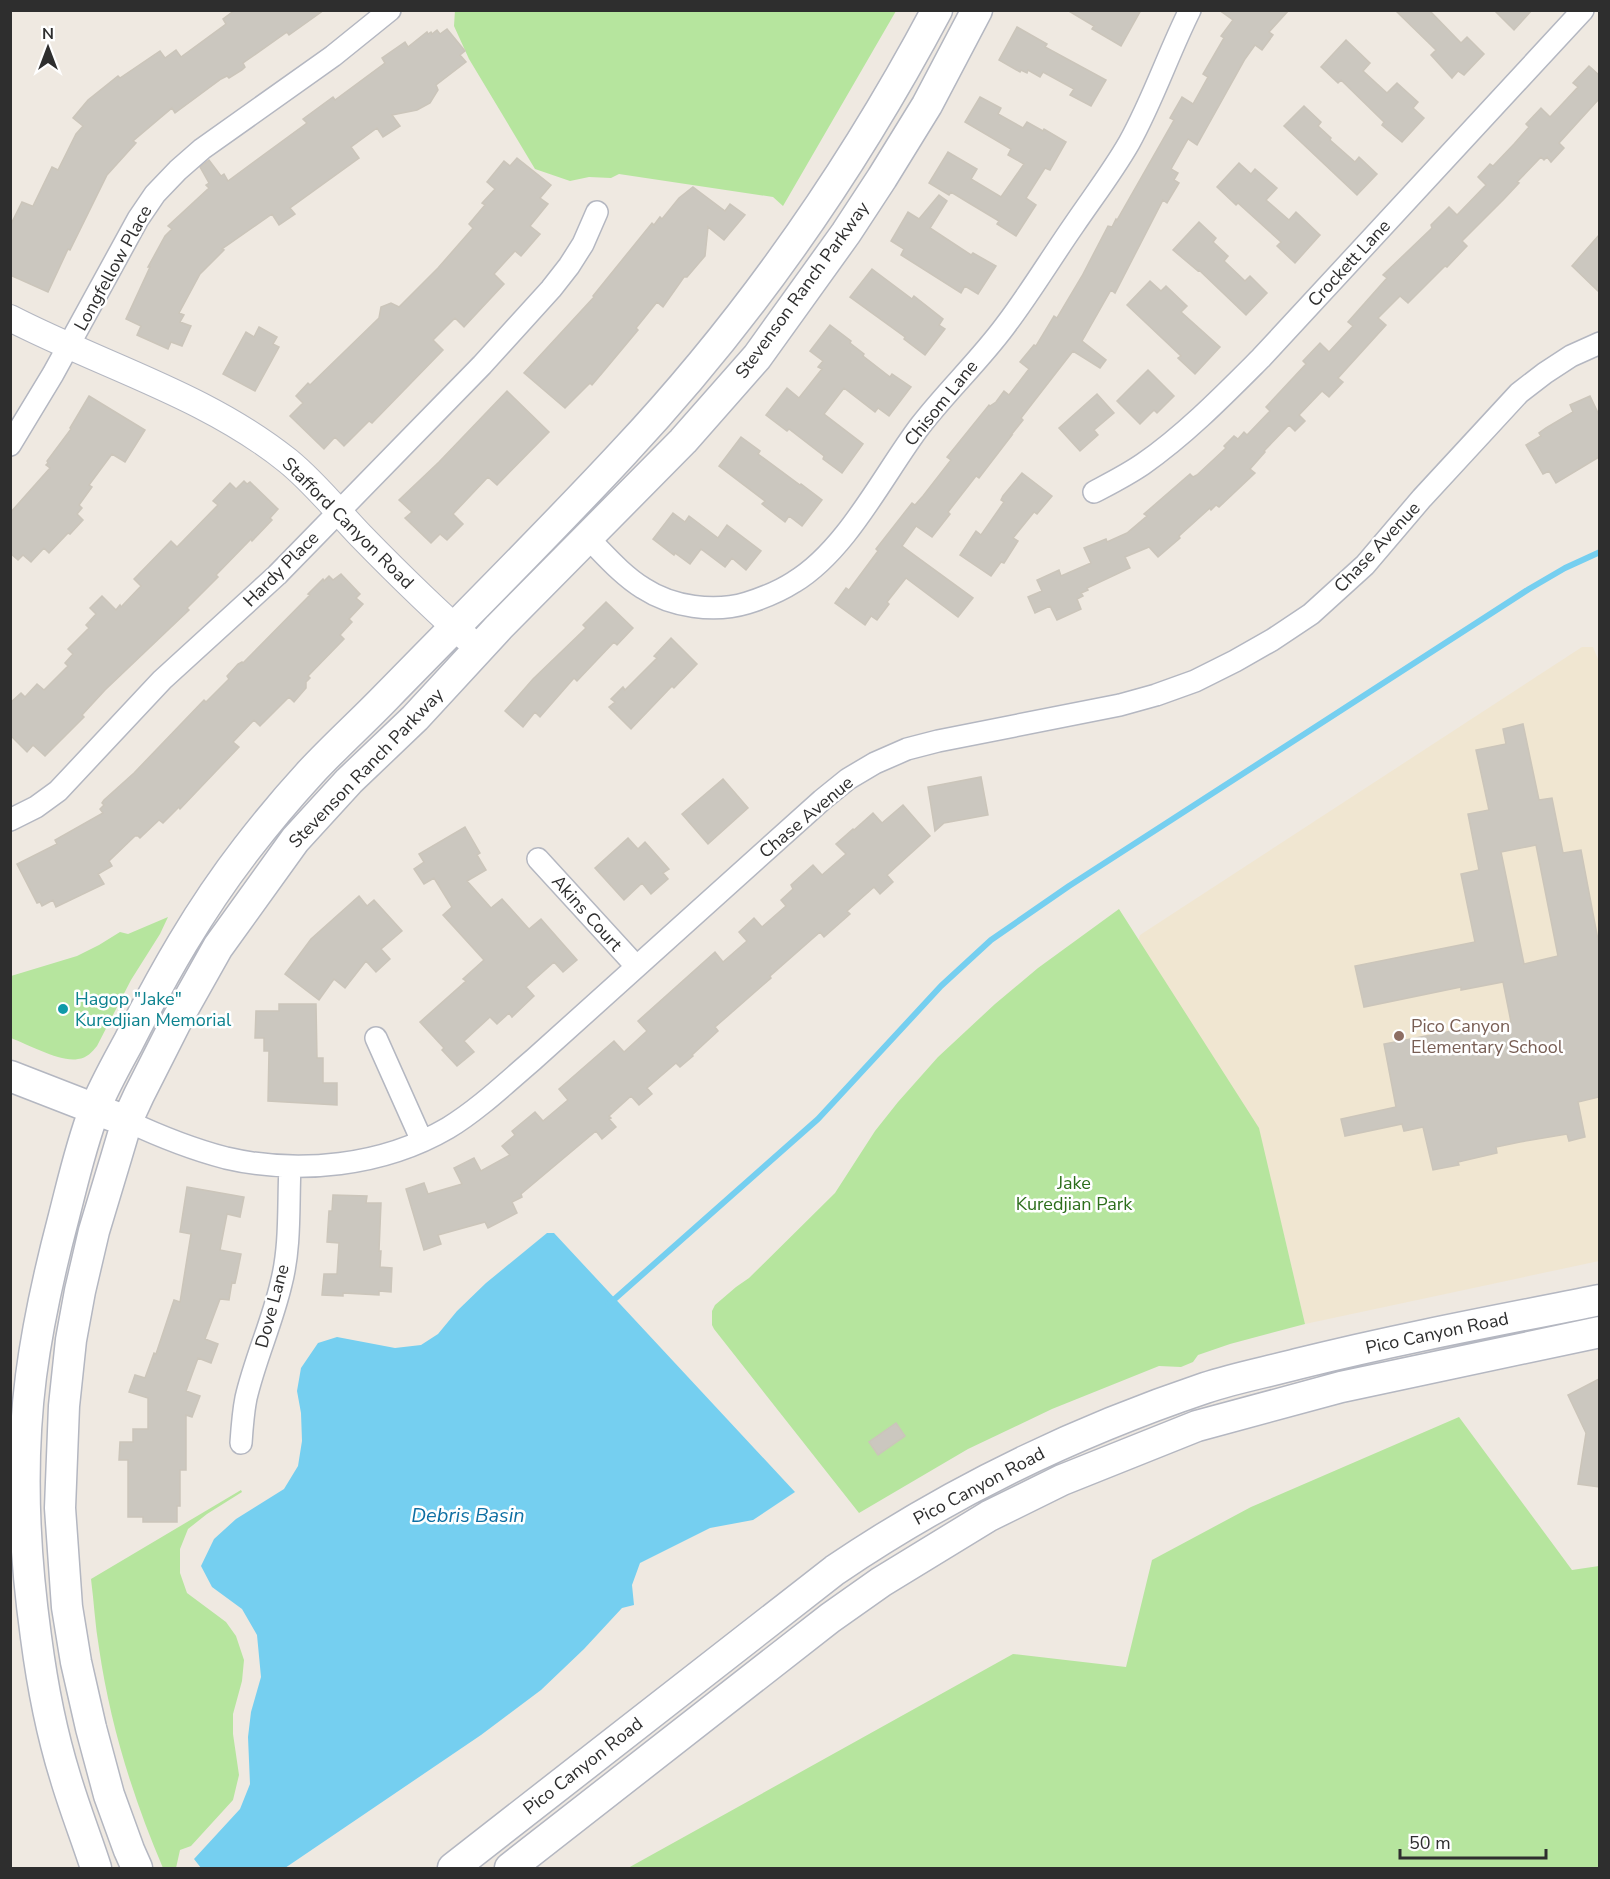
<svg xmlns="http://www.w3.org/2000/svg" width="1610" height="1879" font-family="'Nunito Sans',sans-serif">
<rect width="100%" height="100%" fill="#efe9e1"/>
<path fill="#f0e6d1" d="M1582,647H1593L1600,664L1599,1261L1305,1324L1278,1210L1137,944L1140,935Z"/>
<path fill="#b6e59e" d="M455,10H896V11L783,206L773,197L619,174L611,178L589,177L570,181L535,169L469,59L454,26Z
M1119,909L1259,1128L1305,1324L1230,1344L1198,1355L1193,1362L1181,1367L1159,1366L1052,1409L968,1449L859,1513L714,1329L712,1325V1311L715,1305L736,1287L749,1278L835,1193L875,1131L898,1102L938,1057L995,1004L1038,968Z
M168,917L160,934L131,980L97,1046C92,1052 87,1058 78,1059C62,1063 27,1044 11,1038V976L77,956L99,945L120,932L128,934Z
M1459,1417L1572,1570L1599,1566V1868H628L1013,1654L1126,1667L1152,1560L1251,1507Z
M241,1490L242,1492L207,1514L188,1529L180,1549V1573L187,1593L226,1622L236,1636L244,1660L242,1681L233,1714V1734L239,1775L233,1800L191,1846L180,1850L176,1868H163C133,1798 110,1724 99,1648C95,1625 94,1602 91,1579Z"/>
<path fill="#75cff0" d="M547,1233H554L795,1492L753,1520L710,1528L640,1563L632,1585L634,1605L622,1608L584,1649L541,1690L481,1735L285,1868H201L194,1859L240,1809L250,1784L248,1737L251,1712L261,1677L257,1635L242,1609L212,1587L201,1566L214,1539L236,1519L284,1489L298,1466L302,1441L301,1413L297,1391L301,1368L318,1343L337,1337L395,1348L421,1345L438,1334L457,1311L486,1283Z"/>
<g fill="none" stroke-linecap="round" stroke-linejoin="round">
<path stroke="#75cff0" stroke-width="6" d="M609,1304L818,1119L941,986L991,940L1069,886L1529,589L1565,568L1600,552"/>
</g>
<path fill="#cbc7bf" stroke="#cbc5ba" stroke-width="1.5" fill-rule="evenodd" d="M235,10H324L289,35L287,32L243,63L245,67L242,70L229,78L227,76L221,79L175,113L172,108L133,141L136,143L107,175L70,250L68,249L48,292L10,275V226L22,202L32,206H33L52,167L58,170L76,134L83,126L73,118L88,100L118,76L120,78L160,51L165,58L176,50L181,57L226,24L223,19Z
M1067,10H1141L1121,46L1092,29L1094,26Z
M1219,10H1289L1269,32L1273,35L1262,50L1255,45L1245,59L1197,145L1188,139L1171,169L1178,173L1174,180L1179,183L1167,203L1163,200L1115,293L1111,290L1082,341L1106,360L1100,368L1073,351L1021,418L1023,420L1011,435H1012L979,478L976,476L948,512L950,514L932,537L916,526L902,546L973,598L958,617L906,578L887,602L889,604L877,620L871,616L865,625L835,603L846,588L849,590L878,551L876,549L912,503L915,505L923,496L951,460L947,457L989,405L990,406L996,402L1004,391L1009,395L1029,369L1020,362L1034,345L1036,346L1054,316L1057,318L1082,276L1108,226L1112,227L1116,219L1117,220L1174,120L1170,118L1182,97L1193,104L1208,77L1203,74L1224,38L1221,36L1233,20Z
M1395,10H1429L1461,43L1467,37L1484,54L1464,75L1458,71L1452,78L1431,55L1436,50Z
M1494,10H1532L1514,30Z
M1017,27L1047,44L1045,47L1106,80L1091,106L1070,95L1074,89L1043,72L1040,77L1028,70L1027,73L1021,70L1020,72L999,60Z
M447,29L465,51L460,55L466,62L436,85L438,90L430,103L417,110L392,115L400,126L383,137L377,128L351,147L359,158L290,208L295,214L279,225L272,214L222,249L224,250L200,274L179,313L184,315L180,322L191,326L182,346L171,342L168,349L137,335L141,326L126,319L150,267H148L165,236L172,229L168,226L209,188L206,185L209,183L200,167L209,160L221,176L224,174L228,181L307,123L303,119L333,97L335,100L385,63L382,58L405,42L408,47L427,32L428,34L431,32L432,34L437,30L440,34Z
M1346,40L1370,63L1363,71L1387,93L1397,83L1418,102L1413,108L1424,118L1402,142L1382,125L1384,122L1341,80L1338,83L1321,67Z
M1589,66L1599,75V99L1559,143L1564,148L1551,162L1547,157L1544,160L1541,157L1517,182L1519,183L1504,199L1462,241L1467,246L1447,267L1445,266L1408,303L1400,296L1378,318L1386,325L1338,378L1343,382L1329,397L1322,391L1299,415L1305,421L1295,431L1289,425L1264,451L1265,452L1250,469L1255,473L1219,507L1216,505L1211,510L1210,508L1179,536L1180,538L1158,557L1149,547L1125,557L1130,568L1087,588L1088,590L1081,593L1083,596L1077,599L1081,609L1057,620L1050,606L1035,613L1028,597L1042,591L1037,580L1059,570L1061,576L1091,563L1084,548L1106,539L1107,542L1127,533L1147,516L1144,514L1190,474L1193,477L1197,475L1226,448L1224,446L1234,436L1238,439L1244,432L1247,435L1270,411L1266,407L1306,364L1303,361L1320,343L1329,352L1353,326L1348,322L1387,278L1383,275L1432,228L1431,225L1449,207L1457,215L1486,185L1478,177L1490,164L1493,166L1514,144L1529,127L1526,124L1541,108L1550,117L1578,87L1573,83Z
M980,97L1001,108L998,114L1023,128L1027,122L1043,131L1044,129L1066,142L1050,170L1045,168L1026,198L1036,205L1016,236L997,224L999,221L969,203L951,192L949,195L929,183L948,152L977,169L971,179L1001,197L1024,164L1008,155L1011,149L965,122Z
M1304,106L1321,122L1318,126L1331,138L1330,140L1355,162L1359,157L1377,174L1357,195L1284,126Z
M517,158L551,185L540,198L548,204L530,226L540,234L521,256L515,251L494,274L504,284L464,327L455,318L433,340L443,350L372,423L369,421L344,446L335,437L324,449L290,416L303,403L296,396L308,383L310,385L379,318L381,307L391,303L399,307L438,268L473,228L469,224L485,205L482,203L495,189L487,182L504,161L510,166Z
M1239,163L1251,174L1255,169L1277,188L1266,200L1289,220L1296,212L1320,235L1295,263L1277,246L1281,242L1238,203L1236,205L1217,187Z
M693,187L725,211L730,204L745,215L724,240L708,227L705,256L687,277H684L663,307L657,302L636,328L638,330L603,372L592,385L590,383L565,408L524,373L594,297L593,296L652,223L654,225L660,217L662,219L679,198Z
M939,195L947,201L930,228L971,255L973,253L996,266L978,294L965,286L961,293L901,255L904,249L891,241L908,212L919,219Z
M1199,222L1216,238L1213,242L1228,256L1224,261L1245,281L1250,276L1267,293L1246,315L1199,270L1198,271L1173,250Z
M1599,235V292L1572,266Z
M872,269L912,299L914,296L943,319L939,325L945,329L925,355L904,339L905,337L850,297Z
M1150,281L1161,291L1166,286L1187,306L1181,312L1220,347L1195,374L1178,358L1181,356L1127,305Z
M830,325L851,341L850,343L864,354L863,356L890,377L892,374L911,387L889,416L878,408L875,412L844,388L824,414L863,444L842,473L823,459L824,456L789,429L787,431L766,415L787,388L799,398L822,369L818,367L823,361L810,351Z
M259,327L277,337L273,344L279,347L255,391L223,374L246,332L254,337Z
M1148,370L1174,396L1157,413L1154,410L1140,424L1117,401Z
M507,391L549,432L497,485L488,477L453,514L463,524L447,540L440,534L431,543L405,518L412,512L399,500L439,462Z
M1097,394L1114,413L1094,430L1098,435L1080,451L1059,428Z
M89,396L145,430L125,462L112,454L89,485L92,487L79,505L82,508L77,514L83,520L70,534L68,533L49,553L44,548L31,562L23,555L18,560L10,553V513L50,468L46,465L48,463L47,461L71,429L70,428Z
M1590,396L1599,415V457L1556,483L1549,471L1543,474L1526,445L1541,436L1539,433L1546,428L1573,412L1570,405Z
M741,437L760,451L758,454L800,485L801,484L822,500L802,526L789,516L785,522L762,504L765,501L719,466Z
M1022,473L1052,496L1037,514L1034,512L1013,538L1018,541L1004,563L1001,562L991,576L960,555L976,531L981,535L1004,502L1001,500L1003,496Z
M244,481L247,484L250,482L278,509L270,518L272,520L252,541L251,539L216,575L218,577L187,608L189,610L105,690L82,715L84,717L45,756L33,745L27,752L10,735V703L21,693L25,697L37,684L44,690L68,666L65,663L73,654L68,649L89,628L86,625L96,614L90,608L102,596L116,610L120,605L121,607L141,586L134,579L171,541L177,547L218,505L213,501L230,483L236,489Z
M673,513L685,522L689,516L718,538L727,525L761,551L746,570L732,558L725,567L701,549L690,564L675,553L674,555L653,539Z
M341,574L360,594L356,598L363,604L349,619L352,622L340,635L344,639L308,676L310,678L306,682V688L294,702L289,697L260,726L254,720L233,742L239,747L180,809L179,807L163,823L159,820L140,838L138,836H135L109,861L112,866L98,874L104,884L56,907L53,900L42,906L40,902L37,903L17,864L57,844L55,840L103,813L100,809L104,805L102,803L104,800L134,773L204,700L206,702L229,679L227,676L238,664L242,662L243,663L310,595L308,594L323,579L324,581L329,576L333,580Z
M606,602L633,628L617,645L614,642L577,681L574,678L540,717L535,712L523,727L505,711L533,679L586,628L583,625Z
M671,638L697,664L674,688L672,686L631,729L609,707L615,702L611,699L623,687L625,690L657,658L654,656Z
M1523,724L1539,800L1552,798L1563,853L1581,850L1599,945V1097L1578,1102L1585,1137L1569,1141L1567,1134L1520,1142L1496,1147L1497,1153L1458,1162L1459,1165L1433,1170L1423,1127L1404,1131L1402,1124L1345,1136L1341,1119L1396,1107L1384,1044L1472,1027L1473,1030L1511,1022L1503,982L1461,990V987L1364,1007L1355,966L1475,942L1461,874L1479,870L1468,814L1489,810L1476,750L1506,744L1503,729ZM1536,845L1558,956L1524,964L1501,852Z
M981,777L988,815L944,823L935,831L928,787Z
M723,779L748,808L708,844L682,814Z
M903,805L930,836L887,875L893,882L880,894L874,887L847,911L850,914L824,937L820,932L770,976L771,978L715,1027L718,1031L692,1055L693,1056L680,1067L676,1063L647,1088L652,1094L639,1105L631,1096L609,1116L611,1118L609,1119L616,1127L602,1139L596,1131L521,1194L522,1197L512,1202L517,1213L488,1228L485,1222L438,1235L441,1244L424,1250L406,1189L424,1183L428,1194L462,1184L454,1168L474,1158L481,1171L510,1155L502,1146L515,1135L512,1131L535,1112L543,1121L568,1100L559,1089L614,1041L624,1052L647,1031L638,1021L715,952L723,962L747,941L739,932L754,918L762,927L786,906L781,900L793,889L791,885L813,865L822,875L846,854L836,844L853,829L854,830L873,813L882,823Z
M465,827L480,853L477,855L486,870L467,881L491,908L502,899L529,929L541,919L577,960L563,972L554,962L526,987L534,996L512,1017L509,1013L497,1024L490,1017L464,1041L474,1052L457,1066L442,1050L444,1048L420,1022L466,981L463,979L484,960L443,915L452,907L434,878L424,884L414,869L424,862L419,854Z
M628,838L638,849L645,842L669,869L663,873L668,879L651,894L642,883L624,900L595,868Z
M359,896L367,906L374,900L402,931L381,949L390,959L376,972L366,961L345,988L334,979L319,1000L285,974L311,939Z
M279,1004H316L317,1058H323V1083H337V1105L268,1101L269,1051H264V1038H255L256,1011H279Z
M187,1187L244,1197L240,1217L227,1214L220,1250L241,1254L237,1274L235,1283L232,1282L229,1300L220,1299L205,1339L218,1344L211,1363L198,1358L186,1391L200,1396L192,1417L186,1415V1470H180V1506H177V1522H143V1517H128V1460H119L120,1442H133V1429H148V1398L129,1392L135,1375L145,1378L154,1353L156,1354L174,1300L180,1302L191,1234L180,1232Z
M333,1195L367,1196L366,1203H381L379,1251H381L380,1267L392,1268L391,1292L379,1291V1295L343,1293V1296L322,1295L324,1274H337L339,1243L327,1242L329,1211H332Z
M1599,1379V1487L1578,1484L1586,1433L1568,1395Z
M896,1423L905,1436L878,1455L869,1442Z"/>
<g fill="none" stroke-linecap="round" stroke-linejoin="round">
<defs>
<path id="minor" d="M10,445L53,374L138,219L155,194L178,170L202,149L333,56L390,10
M1094,492C1111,483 1127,475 1143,464C1186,434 1224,395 1261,358L1583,10
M588,538C605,555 622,575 643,588C672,607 714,613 747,603C763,598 780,591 794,582C847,550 883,475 920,426C947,391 979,361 1005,326C1030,293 1051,258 1074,225C1093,197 1113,171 1129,143C1153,100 1168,54 1190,10
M10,820L36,807L58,791L162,680L277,575L482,365L551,289L569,266L583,244L597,212
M538,859L636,966
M376,1038L422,1141
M127,1121C159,1136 191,1149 226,1158C299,1175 383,1166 448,1128C479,1109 506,1083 533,1060L822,800L848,779L875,763L907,749L938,741L1120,705L1156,695L1195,681L1235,661L1272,640L1311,614L1365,565L1422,498L1519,393L1545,373L1571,356L1600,343
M241,1443C242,1428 243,1413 246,1398C255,1359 272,1323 281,1284C291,1246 288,1204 290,1166"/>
<path id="tertiary" d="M10,318C103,366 206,395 288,461C315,483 337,511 361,536C399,575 438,613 479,649"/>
<path id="secondary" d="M10,1076L113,1116
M96,1868C86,1837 74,1807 65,1776C51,1731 42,1683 36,1637C24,1551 20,1462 31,1376C38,1322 50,1269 64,1216C73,1181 81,1145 94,1111C103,1088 116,1065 128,1043C163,974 199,910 247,848C267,822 288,797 310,773C335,746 362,722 387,696C466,615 546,536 623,453C746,322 852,170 937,10
M137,1868L129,1850L109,1795L91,1728L76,1662L67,1607L60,1508L64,1406L71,1340L80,1291L94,1231L116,1158L127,1121L139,1095L178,1018L218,947L295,840L349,781L415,718L499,627L683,441L757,357L846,233L882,178L927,105L977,10
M453,1868L835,1570C950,1492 1074,1432 1205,1388C1235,1378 1267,1372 1297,1364C1397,1339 1499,1320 1600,1300
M510,1868L830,1618L881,1582L989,1516L1062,1480L1197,1426L1341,1387L1600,1332"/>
</defs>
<use href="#minor" stroke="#b4b7c1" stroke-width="24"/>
<use href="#tertiary" stroke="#b4b7c1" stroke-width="28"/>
<use href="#secondary" stroke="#b4b7c1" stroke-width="33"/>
<use href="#minor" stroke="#fff" stroke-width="21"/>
<use href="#tertiary" stroke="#fff" stroke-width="26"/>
<use href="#secondary" stroke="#fff" stroke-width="30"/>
</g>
<circle fill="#0f9aa8" stroke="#fff" stroke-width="2" cx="63" cy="1009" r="6"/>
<circle fill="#8d6e63" stroke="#fff" stroke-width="2" cx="1399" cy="1036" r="6"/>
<g text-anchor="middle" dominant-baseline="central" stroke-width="5" stroke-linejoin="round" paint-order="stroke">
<g font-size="18" fill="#2e2e2e" stroke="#fff">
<text transform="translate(1349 263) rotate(-47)">Crockett Lane</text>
<text transform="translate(113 268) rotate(-61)">Longfellow Place</text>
<text transform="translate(802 290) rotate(-54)">Stevenson Ranch Parkway</text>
<text transform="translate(941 403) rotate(-51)">Chisom Lane</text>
<text transform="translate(348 523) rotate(45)">Stafford Canyon Road</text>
<text transform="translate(1377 547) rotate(-47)">Chase Avenue</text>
<text transform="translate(281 569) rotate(-45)">Hardy Place</text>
<text transform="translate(366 768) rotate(-46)">Stevenson Ranch Parkway</text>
<text transform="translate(806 817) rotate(-40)">Chase Avenue</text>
<text transform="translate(587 913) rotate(48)">Akins Court</text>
<text transform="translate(272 1306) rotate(-75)">Dove Lane</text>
<text transform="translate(1437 1333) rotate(-12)">Pico Canyon Road</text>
<text transform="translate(979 1486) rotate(-28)">Pico Canyon Road</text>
<text transform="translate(583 1766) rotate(-38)">Pico Canyon Road</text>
</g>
<g font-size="18" fill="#0d838f" stroke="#fff" text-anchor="start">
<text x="75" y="999">Hagop "Jake"<tspan x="75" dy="21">Kuredjian Memorial</tspan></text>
</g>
<g font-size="18" fill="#785e54" stroke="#fff" text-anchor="start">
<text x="1411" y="1026">Pico Canyon<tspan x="1411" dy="21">Elementary School</tspan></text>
</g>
<g font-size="18" fill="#2c6e1b" stroke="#fff">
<text x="1074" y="1183">Jake<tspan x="1074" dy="21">Kuredjian Park</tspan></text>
</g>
<g font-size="20" font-style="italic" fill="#0d6fa3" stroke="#fff">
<text x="468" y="1515">Debris Basin</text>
</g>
</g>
<rect width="1610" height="1879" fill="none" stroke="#2e2e2e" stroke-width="24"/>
<g transform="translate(48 48)" stroke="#ffffff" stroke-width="4.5" paint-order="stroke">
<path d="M0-4.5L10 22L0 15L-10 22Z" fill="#2e2e2e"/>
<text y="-9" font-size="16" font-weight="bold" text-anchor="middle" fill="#2e2e2e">N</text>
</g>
<path d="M1400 1849v9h146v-9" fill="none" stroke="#2e2e2e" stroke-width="3"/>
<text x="1409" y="1849" font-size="18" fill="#2e2e2e" stroke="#ffffff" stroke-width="4.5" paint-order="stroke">50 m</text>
</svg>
